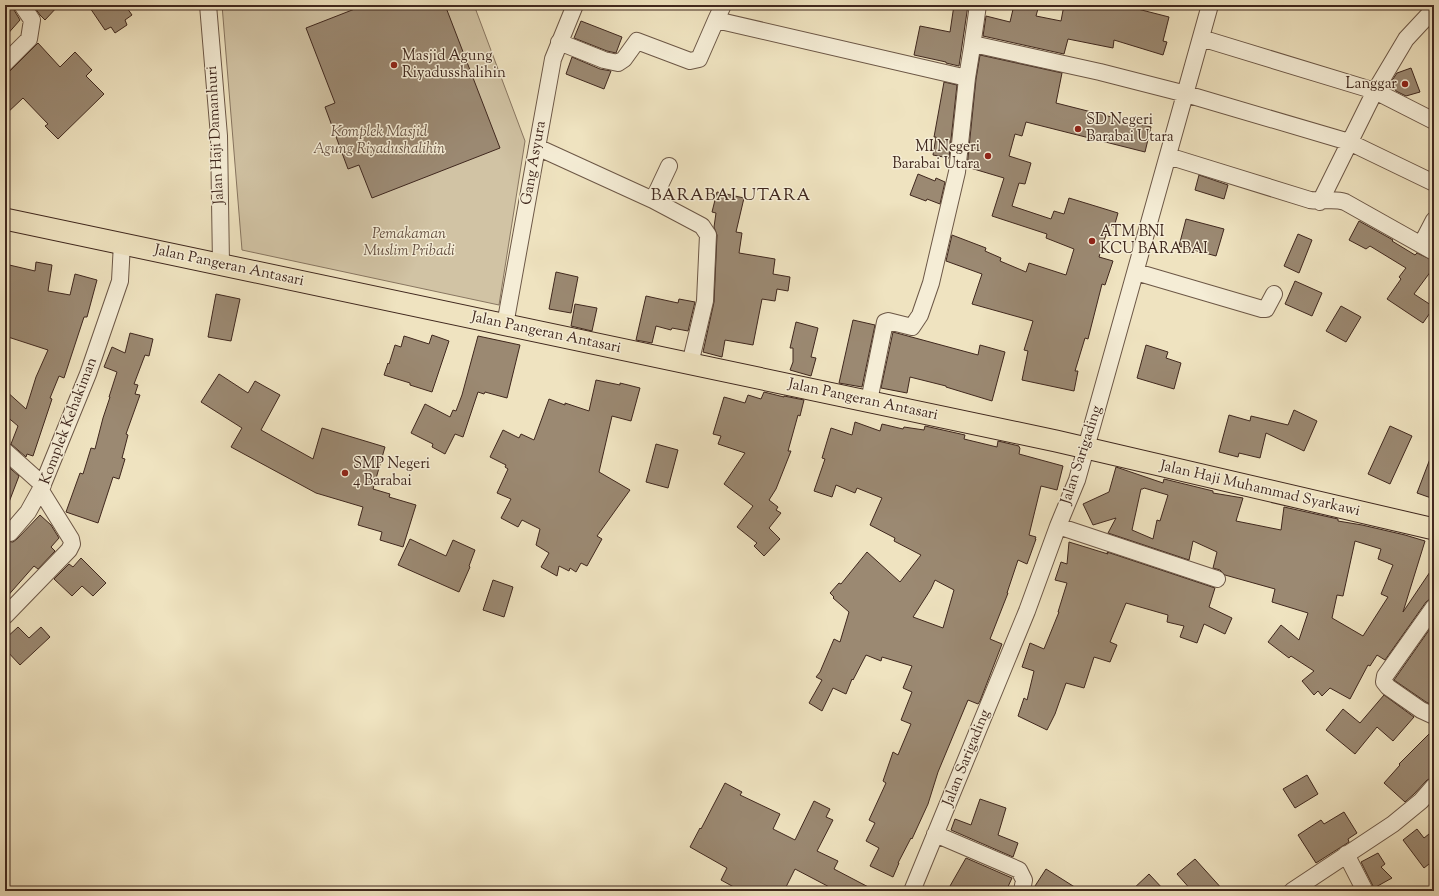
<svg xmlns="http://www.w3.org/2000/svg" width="1439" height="896" font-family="'Sorts Mill Goudy',serif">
<rect width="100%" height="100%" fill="#efe3c0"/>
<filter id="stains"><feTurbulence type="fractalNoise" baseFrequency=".005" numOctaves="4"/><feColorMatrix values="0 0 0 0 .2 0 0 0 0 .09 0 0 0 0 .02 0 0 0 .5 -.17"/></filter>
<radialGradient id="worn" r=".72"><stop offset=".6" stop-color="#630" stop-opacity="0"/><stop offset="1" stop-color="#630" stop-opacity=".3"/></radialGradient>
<path fill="#d1c3a4" stroke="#887661" d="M222,5H474L525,141L499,305L242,250Z"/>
<path fill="#9b8972" stroke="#40281e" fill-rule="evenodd" d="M5,5H13L14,10L20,20L5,37Z
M33,5H59L45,20L40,15Z
M88,5H125L132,15L125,20L127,25L115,33L111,27L105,30Z
M365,5H445L500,148L372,198L359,165L348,169L325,107L335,103L306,28Z
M954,5H968L959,66L946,63V62L914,55L920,26L950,32Z
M1014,5H1039L1036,16L1061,21L1064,5H1122L1169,17L1163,41L1167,42L1163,55L1114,40L1113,48L1068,39L1064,54L983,36L986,16L1010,22Z
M581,21L622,37L616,53L607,51L574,38Z
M38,43L60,67L75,52L92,70L86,76L104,94L58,139L45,126L48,124L23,98L5,115V76Z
M980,55L1062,73L1056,103L1151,127L1145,152L1026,122L1022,136L1015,134L1009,156L1031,163L1025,184L1019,183L1012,206L1051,219L1054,211L1064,214L1069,198L1118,213L1114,227L1109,225L1099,257L1113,261L1105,285L1102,284L1088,339L1085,338L1075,371H1078L1074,391L1022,380L1028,351L1024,350L1033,321L972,304L982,274L946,261L952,235L986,248L985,251L1001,258L1000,261L1026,272L1029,263L1066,275L1074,249L1046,238L1047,234L992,216L1004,178L967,167L976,79Z
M572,57L600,69L611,71L604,89L566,74Z
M1411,68L1420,92L1406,96L1396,91L1391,82L1397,73Z
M944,82L957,85L949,158L933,155L936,137H934Z
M918,174L935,181L936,178L945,182L940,204L927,199L926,201L910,195Z
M1199,175L1228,185L1224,199L1195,190Z
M717,192L744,198L736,232L742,233L739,253L775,259L773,274L790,277L788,291L777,289L775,301L762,299L753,345L725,340L722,357L703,352L714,302L717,235L714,227L716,213L712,212Z
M1186,219L1224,229L1216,256L1179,246Z
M1359,221L1393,240L1392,241L1415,255L1417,253L1434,261V267L1414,294L1434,307L1423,323L1387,299L1401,279L1399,277L1406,268L1370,246L1366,249L1349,240Z
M1298,234L1312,240L1299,273L1284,266Z
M36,262L52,265L48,291L70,295L75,274L97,280L87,317H84L64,378L59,376L50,398L52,399L33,456L27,454L26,457L11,444L18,426L5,415V390L26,409L36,377L48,350L5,336V264L35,271Z
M556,272L578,277L571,313L549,309Z
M1295,281L1322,293L1312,316L1285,304Z
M216,294L240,299L231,341L208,337Z
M646,296L678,303L679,299L695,302L688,331L672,328L671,330L656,326L652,343L636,340Z
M575,304L597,308L592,331L571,326Z
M1341,306L1361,317L1346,342L1326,331Z
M853,320L875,325L862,387L839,383Z
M796,322L818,328L811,357L816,358L811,376L790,370L793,362V348H790Z
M893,332L978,355L980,345L1005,352L992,401L946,387V386L910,377L907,393L881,388Z
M130,333L153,339L149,356L145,355L134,384L138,385L135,394L140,395L126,434L128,435L122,458L125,459L119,479L113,477L98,523L66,512L80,473L83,474L91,448L95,449L103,418L110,397H109L117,372L104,367L112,347L125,353Z
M432,335L449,341L432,392L410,385V383L384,375L388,363L389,364L395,345L401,347L404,336L429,344Z
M478,336L520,345L507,398L485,392L484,394L478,392L463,437L455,434L445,454L432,447L433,444L411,433L425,404L450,417L453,410L456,411L462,395Z
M1146,345L1168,352L1166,358L1181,363L1174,389L1137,378Z
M219,374L248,393L255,381L280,395L261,430L313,459L322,428L385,447L373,489L390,494L389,497L416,505L403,547L380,540L382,532L358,525L363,507L316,493L231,447L242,428L201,402Z
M596,380L620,385V383L640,388L631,421L612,416L599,472L630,490L597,536L602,539L587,566L581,563L576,572L570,568L569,571L559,566L557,576L541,567L549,553L536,545L540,529L522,520L518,527L501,518L511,499L497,493L508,469L505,467L506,465L490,457L503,430L519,438L521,434L534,440L549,399L565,405V403L589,411Z
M764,392L784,397V396L804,400L800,416L798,415L788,451H791L776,489L769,500L778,507L776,510L781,513L769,528L780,539L764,556L754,546L757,543L737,527L753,506L724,484L745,453L718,444L721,436L713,434L724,397L745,403L748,395L761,399Z
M1294,410L1317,421L1304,451L1266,433L1260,458L1239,453L1238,457L1219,452L1229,415L1250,421L1251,416L1288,425Z
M855,422L880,431L882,424L903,429L904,427L924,430L925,426L965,435L964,439L997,447L998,441L1019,446V447L1020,448L1019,454L1063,466L1057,490L1041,486L1029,535L1036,537L1035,539H1036L1027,564L1018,560L1007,593H1008L990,639L1002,644L980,701L978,704L968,700L938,772L928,804L912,839L911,838L898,863H899L893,877L870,866L879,848L866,841L875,823L869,820L886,783L883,781L893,752L898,755L911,724L901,720L912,692L903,688L912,666L882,657L881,661L866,655L853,680L852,679L846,694L833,688L822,711L809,703L822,680L816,677L820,672L834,639L840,642L849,612L833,598L834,597L830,593L839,583L841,584L867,552L900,582L921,555L894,541L895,538L870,525L882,498L857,488L855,493L836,485L832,497L814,491L825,459L822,458L831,428L852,435ZM935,580L954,590L943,628L913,617L931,589Z
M1390,426L1412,436L1390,484L1368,474Z
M656,444L678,450L668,488L646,482Z
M1433,451L1434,452V499L1417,493Z
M5,464L19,476L6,510L5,509Z
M1116,467L1163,483L1164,479L1213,491V493L1243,498L1236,521L1281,530L1284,507L1338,519V521L1362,525L1405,535L1425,541L1403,612L1434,566V596L1426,602L1385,660L1377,655L1370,666L1368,665L1350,699L1330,688L1322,696L1318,691L1314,695L1302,681L1314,671L1291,656L1289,658L1268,642L1281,625L1299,640L1308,613L1272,602L1275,589L1225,575L1220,570L1213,568L1217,552L1193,541L1189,560L1108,533L1116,518L1093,525L1083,504L1109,492ZM1144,488L1168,495L1160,521L1157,520L1153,539L1132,530L1141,489H1143ZM1355,541L1381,549L1378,559L1393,565L1381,594L1388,597L1363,636L1332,618L1337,595L1343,596Z
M40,515L51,525L59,538L51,547L55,551L38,569L34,566L5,599V541L13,542L17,539Z
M410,539L446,556L453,540L475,550L469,566L470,567L459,592L398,565Z
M1069,542L1108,554L1107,552L1215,588L1209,607L1232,618L1225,634L1204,624L1197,643L1180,637L1184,626L1167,622L1168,615L1126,603L1110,642L1117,645L1110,662L1094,657L1084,688L1066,683L1055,714L1047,730L1018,716L1024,698L1027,700L1034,671L1022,667L1030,643L1044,649L1059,612H1058L1067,583L1055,580L1061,562L1067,564Z
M81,558L106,583L93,596L82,586L72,596L54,579L69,564L73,567Z
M493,580L513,587L504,617L483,610Z
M1434,623V706L1426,702L1394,680Z
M18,627L29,638L41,627L50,637L20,665L5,649V639Z
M1384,695L1414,717L1393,741L1377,727L1355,754L1326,730L1343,709L1360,723Z
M1434,729V777L1427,780L1414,794L1405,802L1384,783L1400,765L1399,764Z
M1307,775L1318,794L1295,808L1283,789Z
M725,783L742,792L740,795L780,814L773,829L795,840L814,801L830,809L826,817L833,820L817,851L838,861L834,869L876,891H837L795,869L784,891H741L721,880L727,868L690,847L700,828L701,829Z
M980,799L1006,808L998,835L1018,843L1013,857L951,830L955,819L971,825Z
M1344,812L1357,833L1348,839L1349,842L1316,863L1298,835L1321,820L1324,824Z
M1417,829L1424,838L1434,830V860L1424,868L1403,840Z
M1378,853L1385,864L1381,867L1392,878L1374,888L1361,862Z
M966,858L1012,878L1006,891H949L951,887L950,886Z
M1195,859L1224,891H1192L1177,874Z
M1046,869L1081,891H1043L1035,886Z
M1149,874L1165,891H1131Z"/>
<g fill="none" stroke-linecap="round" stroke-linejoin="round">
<defs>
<path id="minor" d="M208,5L219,136L221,264
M723,5L716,20L967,78
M1201,38L1375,91L1434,121
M559,42L604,60L618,63L624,59L637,41L690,61L699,59L716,20
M973,44L1100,72L1186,94L1349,142L1434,183
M5,63L29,39L32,20L22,5
M537,147L653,200L669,166
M1168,156L1310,200C1322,202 1334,198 1345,202L1434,252
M653,200L702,226L708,235L705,301L690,364
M1320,202L1375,91L1406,39L1434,9
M1421,245L1434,220
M1136,272L1262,309H1266L1274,294
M505,325L553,59L575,5
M869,401L885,322L888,321L912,327L920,315L931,283L957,172L967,78L972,47L978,5
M5,451L43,485L28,512L10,533
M1058,526L1217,579
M1434,607L1385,676L1384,682L1388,687L1421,710L1434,716
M5,616L69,550L72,544L71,539L43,494L41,489L88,374L120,281L122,243
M935,834L1019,870L1024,880L1022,891
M1346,854L1365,891
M912,891L1027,611L1058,526L1077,480L1210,5
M1292,891L1393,824L1421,801L1434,786"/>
<path id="major" d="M5,219L1056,441L1434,529"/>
</defs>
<use href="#minor" stroke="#6c5746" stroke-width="18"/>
<use href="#major" stroke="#40281e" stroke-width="23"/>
<use href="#minor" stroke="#f5edd6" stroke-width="16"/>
<use href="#major" stroke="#efe3c0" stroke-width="21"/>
</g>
<g fill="#8f2418" stroke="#f5edd6" stroke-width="1.5">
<circle cx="394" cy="65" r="4"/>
<circle cx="1405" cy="84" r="4"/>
<circle cx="1078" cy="129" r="4"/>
<circle cx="988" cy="156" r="4"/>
<circle cx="1092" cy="241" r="4"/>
<circle cx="345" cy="473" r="4"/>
</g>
<g text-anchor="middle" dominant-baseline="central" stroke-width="3" stroke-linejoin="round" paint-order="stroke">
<g font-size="15" fill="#40281e" stroke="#f5edd6" text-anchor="start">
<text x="402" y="56">Masjid Agung<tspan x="402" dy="17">Riyadusshalihin</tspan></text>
<text x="1397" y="84" text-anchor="end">Langgar</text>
<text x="1086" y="120">SD Negeri<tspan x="1086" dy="17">Barabai Utara</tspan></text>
<text x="980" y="147" text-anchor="end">MI Negeri<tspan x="980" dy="17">Barabai Utara</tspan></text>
<text x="1100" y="232">ATM BNI<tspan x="1100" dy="17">KCU BARABAI</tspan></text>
<text x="353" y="464">SMP Negeri<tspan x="353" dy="17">4 Barabai</tspan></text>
</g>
<g font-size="15" font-style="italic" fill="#644f40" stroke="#f5edd6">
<text x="379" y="132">Komplek Masjid<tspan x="379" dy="17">Agung Riyadushalihin</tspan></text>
<text x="409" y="234">Pemakaman<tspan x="409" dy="17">Muslim Pribadi</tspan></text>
</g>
<g font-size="15" fill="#40281e" stroke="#f5edd6">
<text transform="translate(216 135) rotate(-93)">Jalan Haji Damanhuri</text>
<text transform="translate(534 163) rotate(-80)">Gang Asyura</text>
<text transform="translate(229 266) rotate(12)">Jalan Pangeran Antasari</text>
<text transform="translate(546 333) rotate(12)">Jalan Pangeran Antasari</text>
<text transform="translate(863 400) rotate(12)">Jalan Pangeran Antasari</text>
<text transform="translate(69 421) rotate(-69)">Komplek Kehakiman</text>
<text transform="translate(1082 455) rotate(-72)">Jalan Sarigading</text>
<text transform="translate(1260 489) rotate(13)">Jalan Haji Muhammad Syarkawi</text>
<text transform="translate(967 758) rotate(-68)">Jalan Sarigading</text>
</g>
<g font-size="17" letter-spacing="1" fill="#40281e" stroke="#f5edd6">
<text x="731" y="196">BARABAI UTARA</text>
</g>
</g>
<rect width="1439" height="896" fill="none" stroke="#efe3c0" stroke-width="20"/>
<rect x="6" y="6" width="1427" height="884" fill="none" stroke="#40281e" stroke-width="2"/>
<rect x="10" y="10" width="1419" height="876" fill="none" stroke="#40281e"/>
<rect width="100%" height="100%" filter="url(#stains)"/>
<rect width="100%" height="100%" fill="url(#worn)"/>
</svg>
